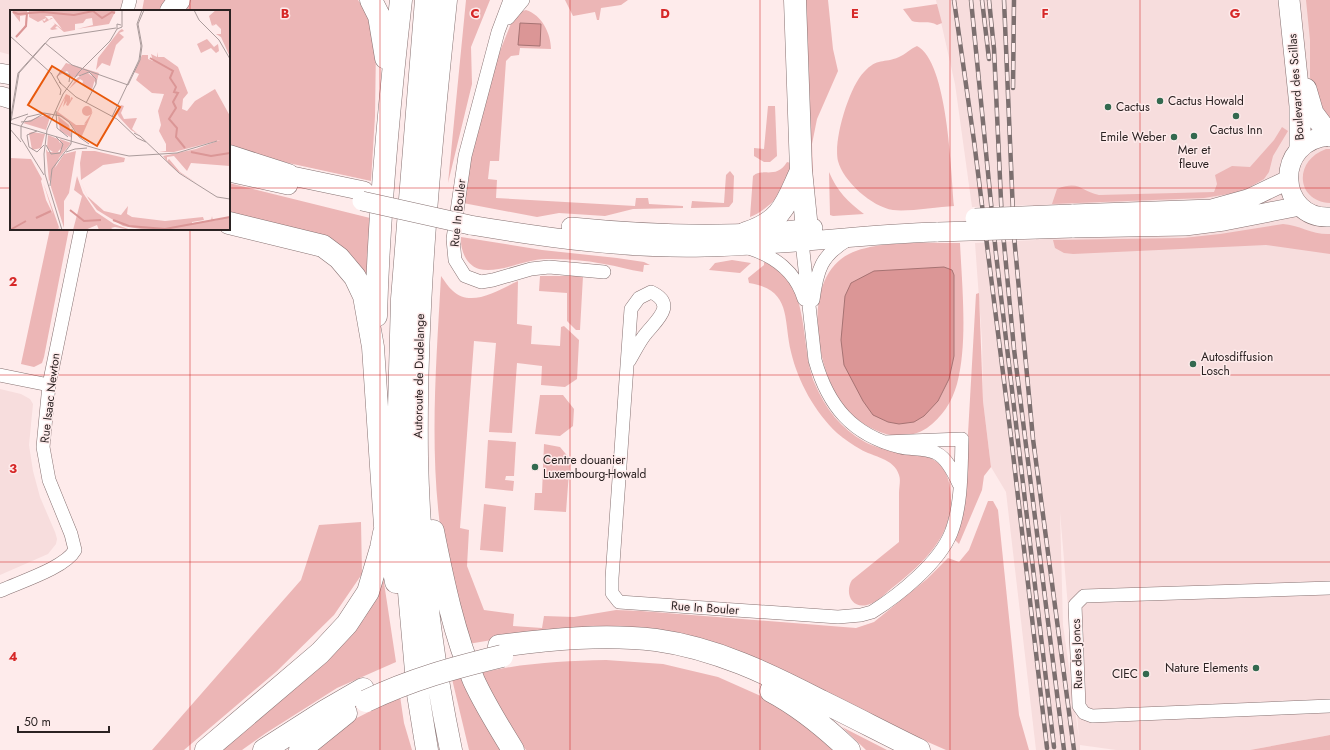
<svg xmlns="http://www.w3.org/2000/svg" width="1330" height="750" font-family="Jost,sans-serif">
<rect width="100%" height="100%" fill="#feebeb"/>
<path fill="#f7dddd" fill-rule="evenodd" d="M0,0H123L121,11H11V55L0,52Z
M936,0H1330V735L1250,750H1116L1080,745V750H1036L1006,492L991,467L983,401L982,340L975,243L1036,240L1033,205L972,207L955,84ZM1060,512L1079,738L1063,625Z
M0,389L21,394L30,399L33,404L29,445L33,471L40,497L55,532L57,539L56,544L48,554L0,575Z"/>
<path fill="#ecb6b6" d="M144,0H171L164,11H142Z
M190,0H358L370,18L376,46L375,116L371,181L229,150V11H181Z
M466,0H490L471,47L472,84L448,183Z
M565,0H628L621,5L601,8L599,20H597L595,12L573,16Z
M801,0H828L833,49L838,71L817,119L812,144L814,200L811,199Z
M1306,0H1330V121L1325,118L1310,84V40Z
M937,4L942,23L937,25C929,20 921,24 912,21L903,9Z
M526,10C542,15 551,34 551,49L520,48L519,55L511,56L506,61L499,161H490L488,179L497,180L496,198L635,206L636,198H648L649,204L683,206V208L633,209L605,216L559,213L537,217L463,203L471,158L496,61L512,21L516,13Z
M917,46C948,62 951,172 954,206C937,207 907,212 893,210C872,207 843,181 838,161C833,141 849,87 864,72C878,57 883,64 899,57C906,54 910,49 917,46Z
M768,106H775L777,156L770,162H764L754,156V148L764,149Z
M1282,127L1288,131L1273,156L1269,172L1264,179L1241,192L1204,198L1052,204L1057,189C1080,180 1080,191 1099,195L1214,192L1217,184L1215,175L1232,166L1250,167L1274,140Z
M1326,149H1330V203C1296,201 1293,161 1326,149Z
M787,162L791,163C792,186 770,209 750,217L753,176C763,167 776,180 787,162Z
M730,171L734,176L733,202L729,207L691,208L692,201L724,203L726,175Z
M829,172C837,191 848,202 864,214L833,216L830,215Z
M229,183L370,218L371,299L360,271L229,214Z
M1283,224C1299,225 1313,235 1330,234V254L1266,245L1073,254L1064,253L1055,248L1053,240L1183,238L1220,234Z
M50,229H69L44,357L42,363L34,367L21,364Z
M461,237L542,250L617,258L644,262L650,265H644L643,272C629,270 617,266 604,264C585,260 565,259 546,259C525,259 499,274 479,269C466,265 460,250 461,237Z
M960,243C962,286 968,343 957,384C952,402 942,417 927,428C915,436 900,437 886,434C870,429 855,420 844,406C816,371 800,279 849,254C876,240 929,243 960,243Z
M732,260L751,263L740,273L709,270L715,263Z
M764,262C812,276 799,347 815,384C825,408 841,429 865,442C902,462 950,438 951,499C952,538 920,566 892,588C885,594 878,601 870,604C852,611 844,593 852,580L899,542C899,525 899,509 899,493C899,487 901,480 899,475C894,458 873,457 860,449C853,445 844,439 837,433C815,412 798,382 791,352C783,318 792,290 749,283L748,278L764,265Z
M441,276C445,281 448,287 453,291C471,308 499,290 518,281L517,324L532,326L531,344L560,346L561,327L564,326L579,340L577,379L565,387L541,385L542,366L517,363L512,433L489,432L496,343L474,341L460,528L469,530L467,566L484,610L514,614L513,626L542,628L544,616L574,617L616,610L641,611L856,628L874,622L927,579L948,558L959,562L969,550L988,501H993L998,510L1019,715L1029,750H946L880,721L756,660L516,636L468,644C460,614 449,583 444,552C428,461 436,368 441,276Z
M540,276H583L580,330H576L567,321V293L539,291Z
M979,293L983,401L991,467L984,476L982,490L959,544L955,540L961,522L965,486L976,294Z
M540,395H563L574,409L573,426L560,436L535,434Z
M488,440L516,442L514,476H506L505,480L514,481L513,491L485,488Z
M544,444L560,447L570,459L566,512L534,510L535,493H542Z
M484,504L506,507L503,552L480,550Z
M361,522L362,574L334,615L277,671L184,750H152L301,580L319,525Z
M383,576L396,662L337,688L266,733L242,750H220L342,644L364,619Z
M606,660L663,664L718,677L763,697L802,721L836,750H526L510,729L480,673C522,663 563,661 606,660Z
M464,675L506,750H469L452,679Z
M400,696L404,723L412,750H314L349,722Z
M842,727L887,750H866Z
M1330,735V750H1250Z"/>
<path fill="#db9696" stroke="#a67373" d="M520,23L541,24L540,46L518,45Z
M944,267L952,270L954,275V356L949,379L938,401L924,416L914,422L899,424L888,422L873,415L863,401L844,365L841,340L845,296L851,283L874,271Z"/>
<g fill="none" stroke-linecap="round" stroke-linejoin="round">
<defs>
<path id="street" d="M510,0L498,32L465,156L453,239L455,260L465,276L481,282L493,280L531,269L549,267L604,272
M127,11L130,0
M508,18L523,0
M802,242L815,360C828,406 852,435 900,447C912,450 924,447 936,453C947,458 954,473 959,484
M749,248C774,256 796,272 804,299
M813,300C817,270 821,255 849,239
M629,361C634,353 638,344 644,336C654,322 679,305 651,292L639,298L631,309L612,578V593L619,602L838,617L861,615L872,612C899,595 939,563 951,533C962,505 961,469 962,439L884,442
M0,375L49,385
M1330,588L1084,596L1075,605L1079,706L1084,713L1092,716L1330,706
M0,591C19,582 65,568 75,550L71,534L49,480L43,447L49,385L81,229"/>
<path id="secondary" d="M0,73L11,75
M0,96L11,99
M1330,136C1272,140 1278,220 1330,217
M229,172L288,185
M273,172L364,191
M1072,214L1212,209L1248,199L1288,180
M470,225C548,238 626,249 705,247C783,246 860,234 938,232
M571,227C651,235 733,238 813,228
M1072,228L1185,226L1224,221L1300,206"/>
<path id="primary" d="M1289,0L1300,106V147
M1306,89L1313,113L1330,136"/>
<path id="highway" d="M371,0L379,16L386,58
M426,0L402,299L399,407L401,501L418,694L427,750
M446,0C430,152 415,305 417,457C419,555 431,654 451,750
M795,0L801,170L807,229
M171,11L179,0
M229,156L288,175
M229,223L323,246L339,258L355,277L364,296L373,347L385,526L396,582
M746,233C783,221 786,203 801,171
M376,316C379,210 389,105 401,0
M433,531C443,581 454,634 474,681C485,705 499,727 513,750
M499,646C551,639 604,634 656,640C715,648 769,674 821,701C854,717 886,734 919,750
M771,691C801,707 825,727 849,750
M206,750L320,653L347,624L368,592L381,548L384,533
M264,750L325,711L363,689
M300,750L346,713"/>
</defs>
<use href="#street" stroke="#877272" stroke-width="14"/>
<use href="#secondary" stroke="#877272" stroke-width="20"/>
<use href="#primary" stroke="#877272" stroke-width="22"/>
<use href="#highway" stroke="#877272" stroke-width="23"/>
<use href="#street" stroke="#fff" stroke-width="13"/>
<use href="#secondary" stroke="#fff" stroke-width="19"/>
<use href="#primary" stroke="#fff" stroke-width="21"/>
<use href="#highway" stroke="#fff" stroke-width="22"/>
<defs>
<path id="rail" d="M954,0L974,141L1012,445L1047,748
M971,0L996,254L1054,747
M982,0L989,59
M989,0L994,49L1002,222L1014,349L1064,750
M1004,0L1014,236L1033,439L1074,750
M1013,88L1014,0"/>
</defs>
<use href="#rail" stroke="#7c6f6f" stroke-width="4.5"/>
<use href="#rail" stroke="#feebeb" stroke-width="3" stroke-dasharray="9" stroke-linecap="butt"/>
<defs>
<path id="secondary-bridge" d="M362,201L470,225
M975,218L1072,214
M938,232L1072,228"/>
<path id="highway-bridge" d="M366,701C412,679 453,668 502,656"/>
</defs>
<use href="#secondary-bridge" stroke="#877272" stroke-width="20" stroke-linecap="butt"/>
<use href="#highway-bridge" stroke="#877272" stroke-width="23" stroke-linecap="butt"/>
<use href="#secondary-bridge" stroke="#fff" stroke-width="19"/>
<use href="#highway-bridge" stroke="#fff" stroke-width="22"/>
</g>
<path fill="none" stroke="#d62828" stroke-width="1" stroke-opacity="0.55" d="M190,0V11M380,0V750M570,0V750M760,0V750M950,0V750M1140,0V750M0,188H11M229,188H1330M190,229V750M0,375H1330M0,562H1330"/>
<g fill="#33694f" stroke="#feebeb" stroke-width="1.5">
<circle cx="1160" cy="101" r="4"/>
<circle cx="1108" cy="107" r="4"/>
<circle cx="1236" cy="116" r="4"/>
<circle cx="1194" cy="136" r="4"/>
<circle cx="1174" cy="137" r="4"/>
<circle cx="1193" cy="364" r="4"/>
<circle cx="535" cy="467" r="4"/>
<circle cx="1256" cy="668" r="4"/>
<circle cx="1146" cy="674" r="4"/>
</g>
<g text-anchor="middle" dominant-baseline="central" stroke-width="3" stroke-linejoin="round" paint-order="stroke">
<g font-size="12" fill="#2b2222" stroke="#feebeb">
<text transform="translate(1296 87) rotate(-94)">Boulevard des Scillas</text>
<text transform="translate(458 213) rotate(-84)">Rue In Bouler</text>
<text transform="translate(419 376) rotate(-89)">Autoroute de Dudelange</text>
<text transform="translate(50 398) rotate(-83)">Rue Isaac Newton</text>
<text transform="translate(705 608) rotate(4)">Rue In Bouler</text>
<text transform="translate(1077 654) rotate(-92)">Rue des Joncs</text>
</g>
<g font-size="12" fill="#2b2222" stroke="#feebeb" text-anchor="start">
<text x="1168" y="101">Cactus Howald</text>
<text x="1116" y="107">Cactus</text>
<text x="1236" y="130" text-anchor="middle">Cactus Inn</text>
<text x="1166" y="137" text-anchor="end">Emile Weber</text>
<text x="1194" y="150" text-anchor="middle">Mer et<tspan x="1194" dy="14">fleuve</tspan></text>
<text x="1201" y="357">Autosdiffusion<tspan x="1201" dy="14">Losch</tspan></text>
<text x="543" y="460">Centre douanier<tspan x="543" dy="14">Luxembourg-Howald</tspan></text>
<text x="1248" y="668" text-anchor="end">Nature Elements</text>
<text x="1138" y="674" text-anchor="end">CIEC</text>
</g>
</g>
<g transform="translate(10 10)">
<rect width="220" height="220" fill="#feebeb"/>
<path d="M4,0L17,1V16L7,27L15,15L16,5L10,6V12L2,2ZM19,0H106L99,14L67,19L83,15L82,8L76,9L73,13L65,14V20L54,22L47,16L45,18L48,19L42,20L40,19L45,14L43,12L52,19L42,6H35L39,10L41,8H43L34,13L32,10L35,11L36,8L28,12L19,7ZM206,0H220V47L211,27L206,24H211V19L206,14L203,16L204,14L202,16L199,6ZM112,19L114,21L109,23L114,27L106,35L100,56L92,53L86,60L88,48L109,21ZM197,29L204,37L208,34L209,41L206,43L201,38L191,43L187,34ZM147,42L148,47H154L168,57L178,83L173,89L172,99L177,101L185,91L205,79L220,106V156L181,153L177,161L164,146L157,147V151L159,149L170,162L188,174L167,161L159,154L153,146L186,139L210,130L164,142H149L156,141V134L149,121L151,115L148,101L154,84L142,83L126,70L129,64L124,62L132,45H138V49L143,51L141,44L147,47ZM56,53L89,63L86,74L80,62L62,68L57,61L46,67ZM77,62L85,69L82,80L72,75L73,71L70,69L59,79L67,68ZM56,84L60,86V91L61,87L63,88L58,96L56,95L57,91L53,97L55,88L48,102L66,115H74L76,113L74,114L83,101L71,128L60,113L46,104ZM111,95L114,96L111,103L114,109L127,108L122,119L128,124L121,120L109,107L106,102ZM72 101a5 5 0 1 1 10 0a5 5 0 1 1-10 0ZM41,104L36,120L13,113L28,107ZM48,106L59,115L62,128L50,121ZM22,122L35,124L31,138L22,140L19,123ZM38,125L48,129L52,137L46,144L37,138ZM50,129L61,133L49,148L39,172L36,139L38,142H51ZM66,141L59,183L54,191V218L41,177V164L54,144ZM72,141H85L115,148L114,152L93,155L71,170L70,153ZM0,148L21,149L32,169L31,171L36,190L43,204L33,172L50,220L48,217L49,220H0ZM67,166L73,183L86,202L104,214L121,220L105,217L101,218L104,220H89L87,215L75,220H63L72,186L64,180ZM70,170L77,186L94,201L111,205L118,196L117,204L122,207L155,211L193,207L194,210L182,212V213L201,211L202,206L203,211L220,207V220H137L113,216L87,200L78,188Z" fill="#ecb6b6"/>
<path fill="none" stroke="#db9696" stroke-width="2" d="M3,2L8,4L33,2L64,5L83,1L92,8L102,2L105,3M6,27L16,16L17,3M140,48L163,61L160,68L166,77L164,82L168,83L163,92L166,98L159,109L167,118L166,127L175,138M181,142L201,146L220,143M60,200L74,211L91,210M26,208L41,201M103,210L119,216L155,219L220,207M0,220L16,211"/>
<path fill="none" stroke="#aa9b9b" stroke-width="1" d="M184,0L189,10L209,30L220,49M111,15L107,14V19L112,17V0M0,26L42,64M41,63L51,80L50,85M69,66L79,62L86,69V74L76,93M49,72L66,87L107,109L127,128L136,132M51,74L47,67L51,61L60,65L59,72M46,101L47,118L58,127M102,107L129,50L131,36L127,14L132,0M0,110L18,104M1,111L9,63L40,28L106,18M0,112L8,63L35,33L62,55L118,75L130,50L132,36L128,14L134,0M11,112L21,111L33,104M0,113L91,140L119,146L167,143L207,131M0,119L11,132M27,121L17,125L19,137L27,142L34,135M124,123L130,126L169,163L207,187L220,189M36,135L41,144L50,143L53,134L46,127M56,142L65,139L77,138M34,165L11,128V116L17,107L34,103L51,106L59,112L69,127L79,134M40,176L42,159L61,134L62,119M52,220L35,164L34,144L37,120L53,84L69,62L100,31L107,19"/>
<path fill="#e8590c" fill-opacity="0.15" stroke="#e8590c" stroke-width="2" d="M42,56L110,97L87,136L18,95Z"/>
<rect width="220" height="220" fill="none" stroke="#2b2222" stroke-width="2"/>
</g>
<g font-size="13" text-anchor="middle" font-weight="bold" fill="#d62828" stroke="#feebeb" stroke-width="3" stroke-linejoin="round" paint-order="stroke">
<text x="285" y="18">B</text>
<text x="475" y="18">C</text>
<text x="665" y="18">D</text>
<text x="855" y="18">E</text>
<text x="1045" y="18">F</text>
<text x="1235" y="18">G</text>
<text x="13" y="286">2</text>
<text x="13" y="473">3</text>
<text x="13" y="661">4</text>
</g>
<path d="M18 726v6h91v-6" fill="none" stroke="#2b2222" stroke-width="2"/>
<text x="24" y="726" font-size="12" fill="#2b2222" stroke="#feebeb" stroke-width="3" paint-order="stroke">50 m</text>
</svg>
